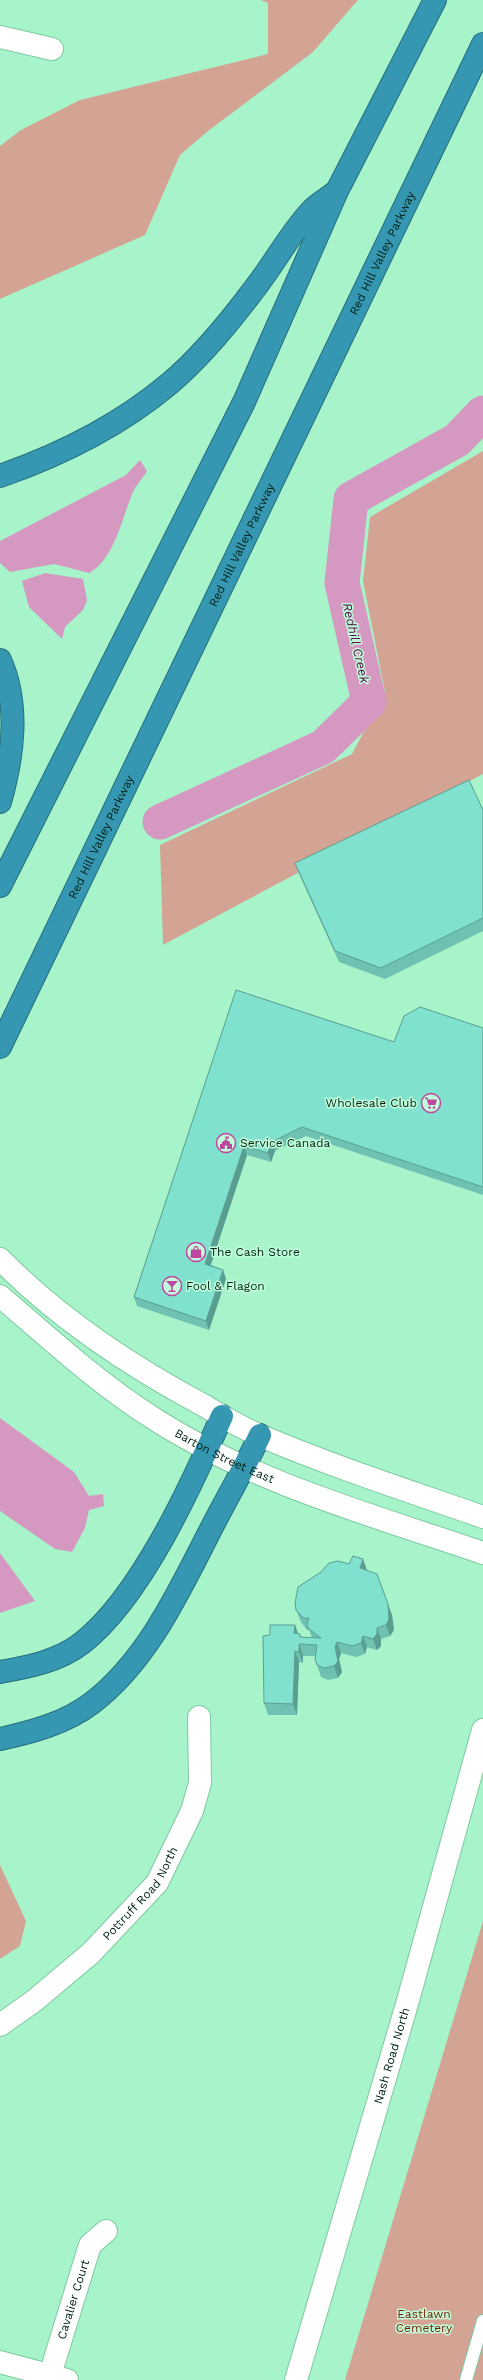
<svg xmlns="http://www.w3.org/2000/svg" width="483" height="2380" font-family="'Work Sans',sans-serif">
<rect width="100%" height="100%" fill="#a7f4cb"/>
<path fill="#d3a494" d="M261,0H358L313,52L208,131L180,155L145,235L0,299V146L21,130L80,100L268,54V3Z
M483,451V774L163,945L160,845L352,754L385,692L363,581L370,517Z
M0,1865L26,1921L20,1946L0,1959Z
M483,1921V2380H345Z"/>
<path fill="#d598c0" d="M140,460L147,471C143,478 136,485 133,492C122,517 115,559 89,573L54,564L10,572L0,563V541L126,475Z
M45,573L83,579L87,600L83,610L65,627L62,639L29,607L22,581Z
M0,1418L74,1472L89,1496L103,1494L104,1506L89,1510L85,1528L72,1552L55,1549L0,1511Z
M0,1553L35,1601L0,1613Z"/>
<g fill="none" stroke-linecap="round" stroke-linejoin="round">
<path stroke="#d598c0" stroke-width="35" d="M160,822L323,747L369,702L342,583L351,499L457,440L483,413"/>
<defs>
<path id="service" d="M466,2380L483,2321"/>
<g id="minor">
<path d="M0,37L52,49"/>
<path id="s1" d="M0,2025L34,2001L91,1953L157,1883L192,1811L200,1783L199,1717"/>
<path d="M0,2362L67,2380"/>
<path id="s2" d="M50,2375L90,2245L106,2231"/>
</g>
<g id="secondary">
<path d="M0,1259C58,1318 130,1366 203,1405C222,1416 241,1428 261,1436C334,1467 409,1491 483,1517"/>
<path id="s3" d="M0,1296C50,1339 100,1385 156,1420C255,1483 372,1515 483,1553"/>
<path id="s4" d="M296,2380L407,2004L483,1730"/>
</g>
<g id="motorway">
<path d="M0,476C60,455 120,425 169,384C200,358 228,324 252,292C273,266 288,236 311,211C317,204 327,199 334,193"/>
<path d="M0,660C20,705 13,756 0,802"/>
<path d="M0,886L244,402L337,191L435,0"/>
<path id="s5" d="M0,1047L483,44"/>
<path d="M0,1672C29,1667 59,1661 82,1643C141,1597 192,1484 222,1416"/>
<path d="M0,1739C32,1732 66,1723 92,1703C149,1659 180,1589 212,1527C228,1496 245,1467 260,1435"/>
</g>
</defs>
<use href="#service" stroke="#7dc9a1" stroke-width="14"/>
<use href="#minor" stroke="#7dc9a1" stroke-width="24"/>
<use href="#secondary" stroke="#7dc9a1" stroke-width="24"/>
<use href="#motorway" stroke="#246e7b" stroke-width="24"/>
<use href="#service" stroke="#fff" stroke-width="12"/>
<use href="#minor" stroke="#fff" stroke-width="22"/>
<use href="#secondary" stroke="#fff" stroke-width="22"/>
<use href="#motorway" stroke="#3697b3" stroke-width="22"/>
</g>
<path fill="#6fc2b2" d="M483,810V931L385,979L339,962L299,874L295,863Z
M236,990L394,1042L483,1028V1195L306,1136L275,1151L271,1162L247,1155L211,1265L223,1270L226,1279L209,1330L137,1306L134,1297Z
M367,1570L392,1615L394,1630L390,1636L381,1639V1646L377,1650L367,1647L365,1654L356,1657L341,1653L339,1659L342,1672L338,1678L328,1680L321,1677L315,1659V1656H303V1663L299,1662L297,1715H268L264,1703L270,1635L295,1625L298,1633L300,1634L301,1637H312L309,1630H307L301,1622L296,1610Z"/>
<path fill="#5a9e91" d="M272,1142L275,1151L271,1162L268,1153Z
M244,1146L247,1155L208,1273L205,1264Z
M223,1270L226,1279L209,1330L206,1321Z
M363,1559L367,1570L360,1568Z
M377,1574L392,1615L394,1630L390,1636L386,1625Z
M295,1625L299,1637L294,1633Z
M377,1628L381,1639V1646L377,1650L373,1639Z
M363,1636L367,1647L365,1654L361,1643Z
M337,1642L341,1653L339,1659L342,1672L338,1678L334,1666L335,1647Z
M299,1644L303,1656V1663L299,1652Z
M295,1651L299,1662L297,1715L293,1704Z"/>
<path fill="#81e1cf" stroke="#5a9e91" d="M469,780L483,810V918L381,968L335,951L295,863Z
M236,990L394,1042L404,1016L420,1007L483,1028V1187L302,1127L272,1142L268,1153L244,1146L205,1264L223,1270L206,1321L134,1297Z
M353,1556L363,1559L360,1568L377,1574L388,1604L389,1619L386,1625L377,1628V1634L373,1639L363,1636L361,1643L352,1646L337,1642L335,1647L338,1661L334,1666L324,1668L317,1665L315,1659L317,1645L299,1644V1652L295,1651L293,1704L264,1703L263,1636L270,1635V1625H295L294,1633L300,1634V1637L321,1638L309,1629L307,1625L309,1618H303L296,1610L295,1603L298,1587L321,1572L329,1563L338,1561L349,1564Z"/>
<defs>
<symbol id="supermarket-ring" viewBox="-11 -11 22 22"><circle r="9.5" fill="#c1fedc" stroke="#bf489e" stroke-width="1.5"/><path d="M-6-5.5h2.5l.6 2H6L4.5 2H-2.5L-4.4-4H-6ZM-1.5 3.2a1.3 1.3 0 1 0 .1 0ZM3 3.2a1.3 1.3 0 1 0 .1 0Z" fill="#bf489e"/></symbol>
<symbol id="civic-ring" viewBox="-11 -11 22 22"><circle r="9.5" fill="#c1fedc" stroke="#bf489e" stroke-width="1.5"/><path d="M-.6-6.5H3V-4.5H.6V-3L4-1V1h2V6H-6V1h2V-1L-.6-3ZM-1.2 2.5V6h2.4V2.5Z" fill="#bf489e"/></symbol>
<symbol id="shop-ring" viewBox="-11 -11 22 22"><circle r="9.5" fill="#c1fedc" stroke="#bf489e" stroke-width="1.5"/><path d="M-5-2.5h2.3a2.7 3.5 0 0 1 5.4 0H5L5.5 6h-11ZM-1.5-2.5h3a1.5 2.3 0 0 0-3 0Z" fill="#bf489e"/></symbol>
<symbol id="bar-ring" viewBox="-11 -11 22 22"><circle r="9.5" fill="#c1fedc" stroke="#bf489e" stroke-width="1.5"/><path d="M-6-5H6L.8 .8V4.5H3.5V6h-7V4.5H-.8V.8Z" fill="#bf489e"/></symbol>
</defs>
<g fill-rule="evenodd">
<use href="#supermarket-ring" x="420" y="1092" width="22" height="22"/>
<use href="#civic-ring" x="215" y="1132" width="22" height="22"/>
<use href="#shop-ring" x="185" y="1241" width="22" height="22"/>
<use href="#bar-ring" x="161" y="1275" width="22" height="22"/>
</g>
<g text-anchor="middle" dominant-baseline="central" stroke-width="3" stroke-linejoin="round" paint-order="stroke">
<g font-size="12" fill="#022214" stroke="#c1fedc">
<text stroke="none"><textPath href="#s5" startOffset="881">Red Hill Valley Parkway</textPath></text>
<text stroke="none"><textPath href="#s5" startOffset="557">Red Hill Valley Parkway</textPath></text>
<text stroke="none"><textPath href="#s5" startOffset="233">Red Hill Valley Parkway</textPath></text>
<text stroke="none"><textPath href="#s3" startOffset="277">Barton Street East</textPath></text>
<text stroke="none"><textPath href="#s1" startOffset="194">Pottruff Road North</textPath></text>
<text stroke="none"><textPath href="#s4" startOffset="338">Nash Road North</textPath></text>
<text stroke="none"><textPath href="#s2" startOffset="79">Cavalier Court</textPath></text>
</g>
<g font-size="12" fill="#022214" stroke="#c1fedc" text-anchor="start">
<text x="417" y="1103" text-anchor="end">Wholesale Club</text>
<text x="240" y="1143">Service Canada</text>
<text x="210" y="1252">The Cash Store</text>
<text x="186" y="1286">Fool &amp; Flagon</text>
</g>
<g font-size="12" fill="#722200" stroke="#c1fedc">
<text x="424" y="2314">Eastlawn<tspan x="424" dy="14">Cemetery</tspan></text>
</g>
<g font-size="13" font-style="italic" fill="#570f45" stroke="#c1fedc">
<text transform="translate(356 643) rotate(77)">Redhill Creek</text>
</g>
</g>
</svg>
